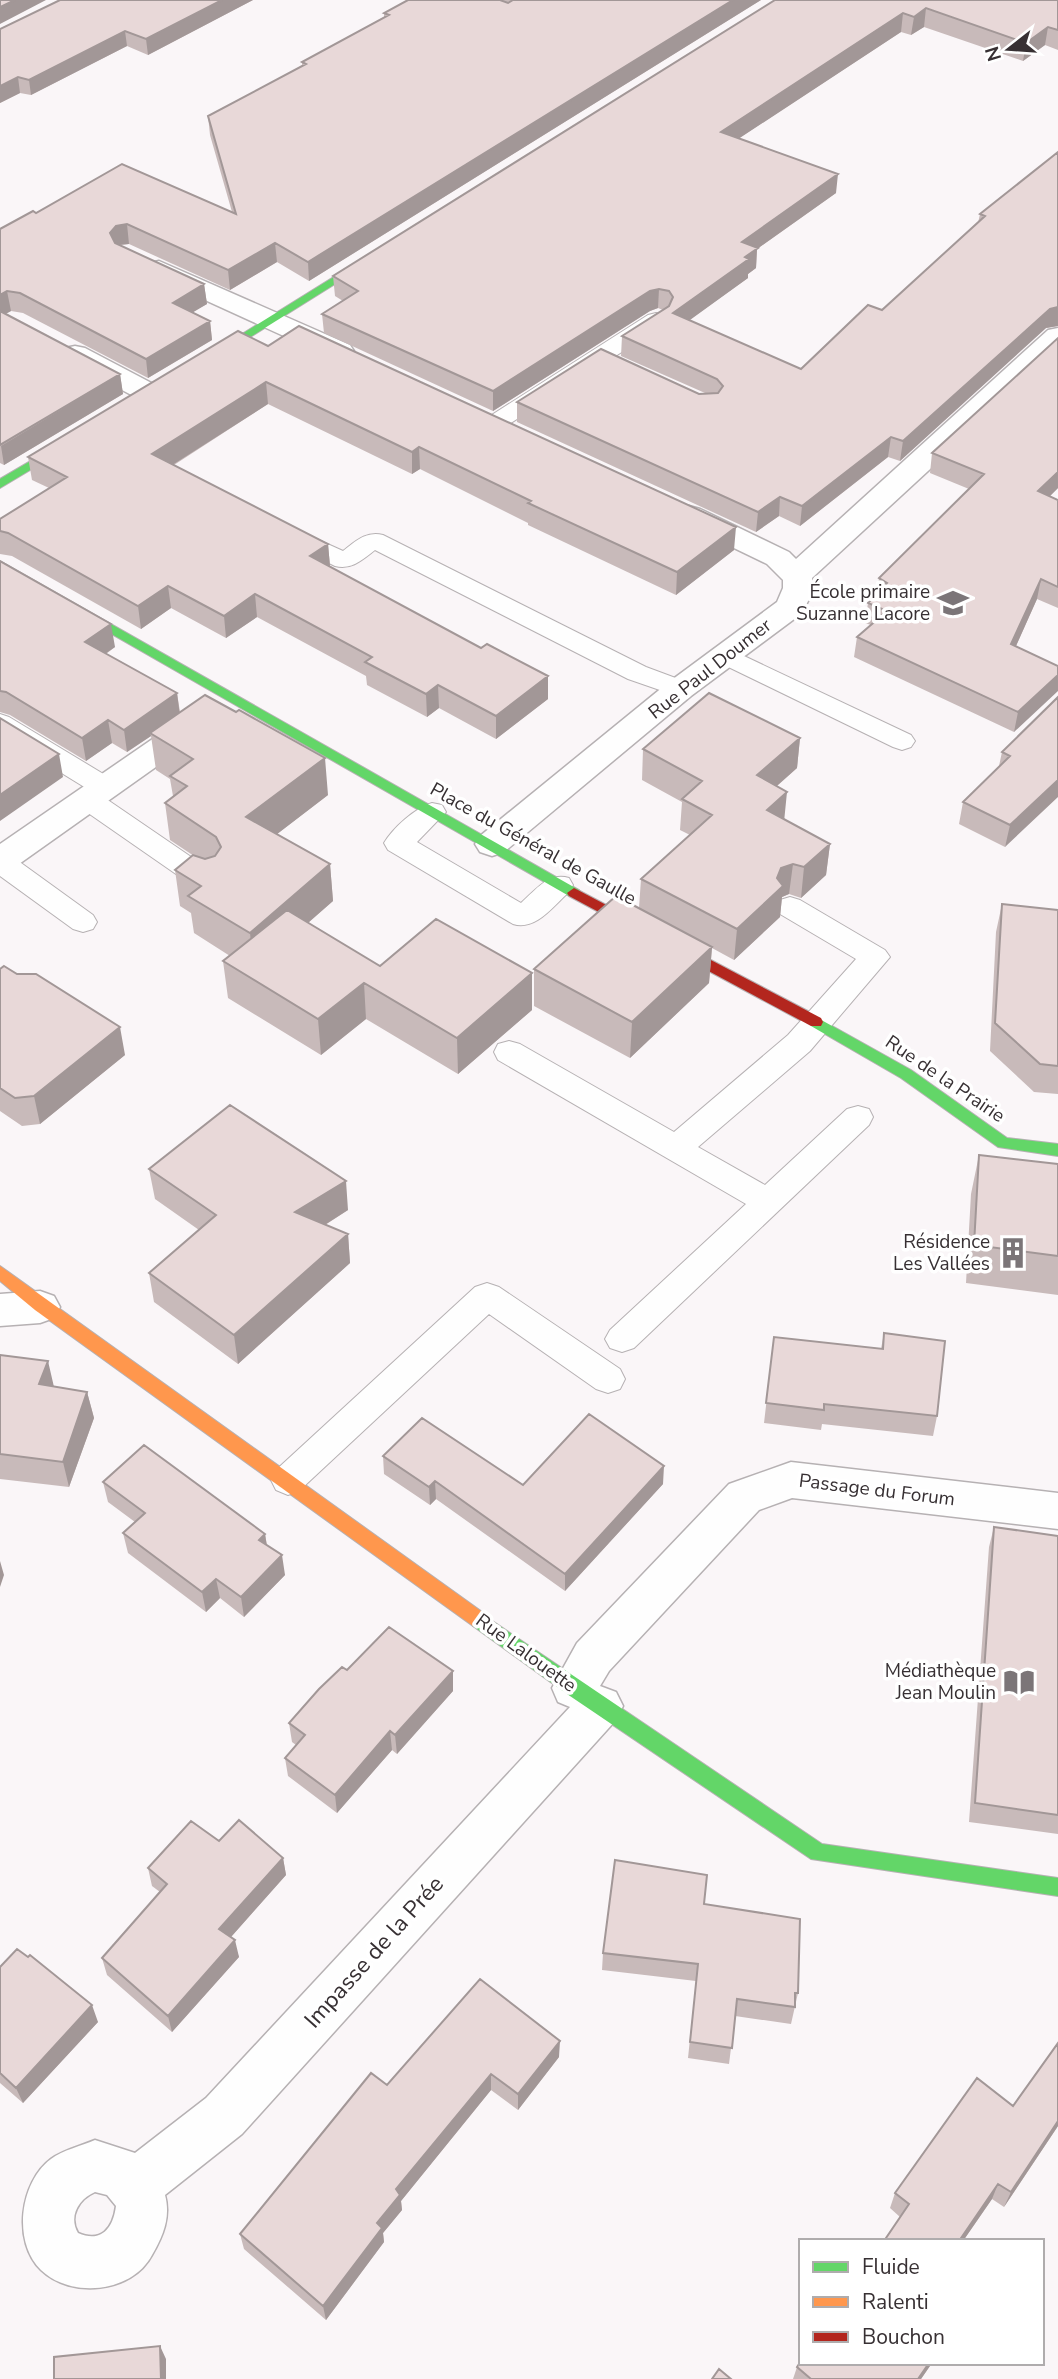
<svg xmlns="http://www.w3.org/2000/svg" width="1058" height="2379" font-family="'Nunito Sans',sans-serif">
<rect width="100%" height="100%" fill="#faf6f8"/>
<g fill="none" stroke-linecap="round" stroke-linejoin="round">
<defs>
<path id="lane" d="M656,313L664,315L667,320L664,325L503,428H487L483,423L487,418L648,315Z
M292,528L343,551C356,541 366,531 383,535L646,667L689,683L693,689L689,695L680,697L628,679L375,550C362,560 352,570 335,566L283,540L280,535L283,530Z
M725,647L911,735L915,741L911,747L902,750L893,747L716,661L712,655L716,649Z
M0,714L9,717L115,781L119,787L115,793L99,794L219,876L223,883L219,890L209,893L199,890L78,806L74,800L78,794L94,793L0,735Z
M432,803L442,805L446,812L417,842L521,903C536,890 548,872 569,878L573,885L569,892C553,906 536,931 513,924L388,850L384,843C393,828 415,808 432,803Z
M0,852L10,855L93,915L97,922L93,929L83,932L73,929L0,876Z
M790,897L800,900L885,950L890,957L810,1051L698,1147L765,1185L847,1109L858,1106L869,1109L873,1117L869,1125L634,1348L622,1352L610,1348L605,1339L610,1330L746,1204L498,1060L494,1052L498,1044L509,1041L520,1044L674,1132L788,1035L856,959L780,914L776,907L780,900Z
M487,1283L499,1287L620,1369L625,1379L620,1389L608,1393L596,1389L489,1314L300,1490L288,1495L276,1490L271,1480L276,1470L475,1287Z"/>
<path id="street" d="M159,261L350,345L354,351L350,357L340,359L330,357L150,275L146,269L150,263Z
M1058,328V351L812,578L813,592L801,614L691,696L504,852L492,856L480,852L475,844L480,836L669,682L777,602L783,588V580L767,564L678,521L674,515L678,509L689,506L700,509L789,552L796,559L1048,330Z
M75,346L85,348L161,388L165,394L161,400L151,402L141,400L65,360L61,354L65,348Z
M197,713L208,716L213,723L208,730L12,869L0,873V844L186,716Z
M40,1291L54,1296L60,1307L54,1318L40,1323L0,1326V1294Z
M791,1462L1058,1493V1529L792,1498L759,1510L609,1671L600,1686L616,1692L623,1706L616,1720L242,2134L165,2195C171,2217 163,2236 152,2255C132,2293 71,2299 41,2270C12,2242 20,2182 51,2159C63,2150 81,2146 95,2140L135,2153L206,2098L570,1707L558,1702L552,1688L577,1643L729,1484ZM95,2192L107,2195L116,2206C113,2229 101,2243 78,2233C68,2216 79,2199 95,2192Z"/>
<path id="fast" d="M374,252L383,254L207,364L197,362Z
M73,436L79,440L77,442L0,488V479Z
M0,561L579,890L581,893L579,896H569L0,570Z
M816,1017L911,1070L1007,1138L1058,1144V1156L998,1147L901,1078L811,1026L809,1022L811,1018Z
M479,1612L822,1844L1058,1878V1896L811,1859L567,1694L473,1626L470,1620L473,1614Z"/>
<path id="slow" d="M0,1266L485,1614L488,1620L485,1626L479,1628L473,1626L35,1310L0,1281Z"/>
<path id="jam" d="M574,888L821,1018L823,1022L821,1026H811L569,896L567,893Z"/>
</defs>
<use href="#lane" stroke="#b6b1b3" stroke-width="2"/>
<use href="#street" stroke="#b6b1b3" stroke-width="3"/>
<use href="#fast" stroke="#b6b1b3" stroke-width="2"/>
<use href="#slow" stroke="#b6b1b3" stroke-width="2"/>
<use href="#jam" stroke="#b6b1b3" stroke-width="2"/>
<use href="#lane" fill="#fefefe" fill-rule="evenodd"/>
<use href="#street" fill="#fefefe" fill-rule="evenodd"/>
<use href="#fast" fill="#63d668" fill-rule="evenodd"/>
<use href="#slow" fill="#ff974d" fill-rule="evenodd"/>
<use href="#jam" fill="#b3261e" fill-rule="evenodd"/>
</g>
<path fill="#c8baba" d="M60,0H253L148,55L127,46L31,95L20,93L0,103V29Z
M408,0H761L309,281L277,262L230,290L129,244L120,245L204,284L207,304L192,312L210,321L212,340L148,378L23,313L11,311L5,314L120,374L123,394L4,465L0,463V229L36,213L232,212L210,135L208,116L302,66V62L384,17V13Z
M775,0H1058V50L1045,45L1023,61L924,27L911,35L901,32L739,138L836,193L757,249L756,268L748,274V278L689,320L801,369L882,310L978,223L980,214L1058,152V326L1046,328L900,461L888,457L800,526L779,516L756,532L517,422V402L705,393L621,356L622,336L663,310L658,308L650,311L493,411L324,333L322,314L343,301L335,296L333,276Z
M268,346L734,550L676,595L528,525V523L420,469L412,474L268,404L174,465L328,544L330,566L548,699L496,739L439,708L427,717L367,685L366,676L257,617L226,638L171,608L141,629L12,556L0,554V519L49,488L32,480L28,457Z
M932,453L1058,488L1050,496L1058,500V608L1037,599L1016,646L1058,666L1014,732L854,657L857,637L871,625L865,623L868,603L877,593L879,578L969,489L930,473Z
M0,561L115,647L106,654L177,693L180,712L328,795L277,834L330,864L333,901L308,923L380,966L532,973V1010L458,1074L366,1019L321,1055L228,998L223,961L230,956L194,933L191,913L180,906L175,870L194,856L170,840L165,803L173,796L170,779L156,770L151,736L127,752L112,743L86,761L10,715L0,712Z
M1058,697L1005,847L959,824L963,802L999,766L1002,752Z
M800,738L797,768L777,786L784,819L830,844L826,875L801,898L789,894L782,897L780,917L734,960L712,948L709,983L630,1058L534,1006V969L639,908L641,879L690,835L680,830L682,802L642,780L643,749Z
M1002,904L1058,910V1094L1034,1092L990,1051L996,932Z
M0,969L125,1055L40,1124L22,1126L0,1111Z
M979,1155L1058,1164V1295L966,1283L971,1194Z
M149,1169L348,1210L325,1225L348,1234L350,1263L238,1364L154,1302L149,1273L199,1230L155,1199Z
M884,1333L937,1416L933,1436L822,1424L821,1430L764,1423L774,1337L881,1349Z
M0,1355L54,1387L87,1392L94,1418L69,1487L0,1479Z
M383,1456L523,1485L663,1484L565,1591L436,1499L430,1505L384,1474Z
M103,1482L265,1534L267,1545L285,1575L244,1617L220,1598L206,1612L128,1553L123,1533L135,1522L108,1502Z
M994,1527L1058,1536V1834L969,1822L989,1547Z
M347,1670L453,1671V1691L397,1754L392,1750L337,1813L288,1776L285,1758L296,1745L292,1742L289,1723Z
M219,1841L283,1858L286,1875L231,1937L239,1957L172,2032L107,1975L102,1958L160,1892L152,1886L148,1868Z
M704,1904L798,1993L791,2024L735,2016L729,2064L688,2058L696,1981L602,1970L603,1953Z
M0,1967L98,2022L23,2103L0,2083Z
M1058,2043V2126L1004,2207L992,2199L963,2241H884L900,2217L890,2208L895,2193L1013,2106Z
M559,2057L518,2110L491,2090L401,2201L402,2210L383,2233L384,2242L326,2320L244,2249L240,2234L387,2085Z
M801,2363H932L921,2379H793L797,2367Z"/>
<path fill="#a29797" d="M15,0H46L0,24V7Z
M222,0H253L148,55L146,39Z
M733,0H761L309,281L308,262Z
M926,8L924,27L911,35L914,17Z
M903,13L901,32L720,151L721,132Z
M1048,27L1045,45L1023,61L1026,43Z
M125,31L127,46L31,95L29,80Z
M18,77L20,93L0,103V86Z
M838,174L836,193L757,249L756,268L748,274V278L672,333L673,313L742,242Z
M127,224L129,244L118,245L113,253L110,233L116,226Z
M275,243L277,262L230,290L228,270Z
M204,284L207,304L175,323L173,303Z
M659,289L658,308L650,311L493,411V391L650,291Z
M7,291L11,311L0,317V295Z
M1058,307V326L1046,328L900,461L903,441L1050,309Z
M210,321L212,340L148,378L146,359Z
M120,374L123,394L4,465L1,446Z
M266,382L268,404L155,476L152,454Z
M891,437L888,457L800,526L802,506Z
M419,447L420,469L412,474V452Z
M1058,472V488L1035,511L1038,491Z
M780,497L779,516L756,532L758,512Z
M736,527L734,550L676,595L677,572Z
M328,544L330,566L310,556Z
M1041,579L1037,599L1008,664L1011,644Z
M168,586L171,608L141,629L138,606Z
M255,594L257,617L226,638L224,616Z
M111,624L115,647L89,665L85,642Z
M1058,675V691L1014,732L1018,712Z
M548,676V699L496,739V716Z
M438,685L439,708L427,717L426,694Z
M177,693L180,716L150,733L151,736L127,752L124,730Z
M108,720L112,743L86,761L82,738Z
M800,738L797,768L754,806L757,775Z
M59,754L63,777L0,821V795Z
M325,758L328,795L251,854L246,817Z
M1058,780V797L1005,847L1010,825Z
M787,792L784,822L767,810Z
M830,844L826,875L801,898L804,867Z
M330,864L333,901L254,970L250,933Z
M793,864L789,894L782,897L780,917L734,960L737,929L777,878L781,868Z
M712,947L709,983L630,1058L632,1022Z
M532,973V1010L458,1074L457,1038Z
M364,983L366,1019L321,1055L318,1019Z
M120,1027L125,1055L40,1124L34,1096Z
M346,1181L348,1210L298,1242L295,1212Z
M348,1234L350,1263L238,1364L234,1335Z
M48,1361L54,1387L39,1384Z
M87,1392L94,1418L69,1487L63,1462Z
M664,1466L663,1484L565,1591V1574Z
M435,1481L436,1499L430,1505L429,1487Z
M265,1534L268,1554L259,1540Z
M282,1555L285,1575L244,1617L241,1597Z
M0,1561L4,1575L0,1587Z
M216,1579L220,1598L206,1612L202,1592Z
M453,1671V1691L397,1754L395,1735Z
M390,1731L392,1750L337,1813L335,1795Z
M283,1858L286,1875L223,1946L219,1929Z
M235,1940L239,1957L172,2032L168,2016Z
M92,2005L98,2022L23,2103L16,2088Z
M560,2041L559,2057L518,2110V2094Z
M491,2074V2090L401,2201L402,2210L383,2233L384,2242L326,2320L323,2306L377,2223L396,2189Z
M1058,2121V2126L1004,2207L1011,2192Z
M998,2184L992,2199L963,2241H959Z
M160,2346L166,2359V2379H161Z
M929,2363H932L921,2379H918Z"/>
<path fill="#e8d8d8" stroke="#a29797" stroke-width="2" d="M0,0H15L0,7Z
M60,0H222L146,39L125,31L29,80L18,77L0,86V29Z
M408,0H500L508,3L513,0H733L308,262L275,243L228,270L127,224L116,226L110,233L115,243L204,284L173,303L210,321L146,359L20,293L7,291L0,295V229L33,211L36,213L122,164L236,214L208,116L306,64L302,62L389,15L384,13Z
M775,0H1058V30L1048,27L1026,43L926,8L914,17L903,13L721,132L838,174L742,242L758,248L745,257L749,259L673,313L801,369L868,305L882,310L985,216L980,214L1058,152V307L1050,309L903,441L891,437L802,506L780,497L758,512L517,402L601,349L699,394L718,393L723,386L717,379L622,336L669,306L673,297L669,291L659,289L650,291L493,391L322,314L358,291L333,276Z
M0,311L120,374L0,445Z
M299,326L736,527L677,572L528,503L531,501L419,447L412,452L266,382L152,454L328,544L310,556L481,648L487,644L548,676L496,716L438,685L426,694L365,662L372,657L255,594L224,616L168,586L138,606L8,533L0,531V519L67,477L28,457L238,331L268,346Z
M1058,338V472L1038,491L1058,500V587L1041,579L1011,644L1058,666V675L1018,712L857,637L887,611L868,603L887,583L879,578L984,474L932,453Z
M0,561L111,624L85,642L177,693L124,730L108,720L82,738L6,692L0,691Z
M709,693L800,738L757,775L787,792L767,810L830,844L804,867L793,864L781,868L777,878L783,886L737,929L641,879L712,815L682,799L702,781L643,749Z
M205,695L236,712L239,710L325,758L246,817L330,864L250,933L188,896L201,886L175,870L193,855L205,859L215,856L221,847L216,837L165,803L187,786L170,776L193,759L150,733Z
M1058,697V780L1010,825L963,802L1010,756L1002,752Z
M0,718L59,754L0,795Z
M616,896L712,947L632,1022L534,969Z
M1002,904L1058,910V1066L1040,1064L995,1023Z
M287,910L380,966L436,919L532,973L457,1038L364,983L318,1019L223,961Z
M4,966L17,974H36L120,1027L34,1096L15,1098L0,1088V969Z
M230,1105L346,1181L295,1212L348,1234L234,1335L149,1273L216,1215L149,1169Z
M979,1155L1058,1164V1256L974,1245Z
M884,1333L945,1341L937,1416L824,1404V1410L766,1403L774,1337L883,1349Z
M0,1355L48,1361L39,1384L87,1392L63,1462L0,1454Z
M589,1414L664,1466L565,1574L435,1481L429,1487L383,1456L422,1418L523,1485Z
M144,1445L265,1534L259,1540L282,1555L241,1597L216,1579L202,1592L123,1533L145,1513L103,1482Z
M994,1527L1058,1536V1815L975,1803Z
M389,1627L453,1671L395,1735L390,1731L335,1795L285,1758L305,1735L289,1723L319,1689L342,1667L347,1670Z
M239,1820L283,1858L219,1929L235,1940L168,2016L102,1958L167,1884L148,1868L191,1821L219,1841Z
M615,1860L707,1875L704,1904L800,1919L798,1993H795V2007L737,1999L732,2048L690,2042L698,1964L603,1953Z
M17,1949L28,1957L30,1955L92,2005L16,2088L0,2073V1967Z
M480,1979L560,2041L518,2094L491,2074L396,2189L400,2195L377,2223L382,2228L323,2306L240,2234L371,2073L387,2085Z
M1058,2043V2121L1011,2192L998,2184L959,2241H884L909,2204L895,2193L977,2078L1013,2106Z
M160,2346L161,2379H54V2357Z
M801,2361V2363H929L918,2379H811L797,2367Z
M719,2369L731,2379H712Z"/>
<defs>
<symbol id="school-bare" viewBox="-9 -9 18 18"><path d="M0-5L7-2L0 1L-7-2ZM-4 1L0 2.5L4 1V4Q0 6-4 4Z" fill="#7b7578" stroke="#fff" stroke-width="2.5" paint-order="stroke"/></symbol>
<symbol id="building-bare" viewBox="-9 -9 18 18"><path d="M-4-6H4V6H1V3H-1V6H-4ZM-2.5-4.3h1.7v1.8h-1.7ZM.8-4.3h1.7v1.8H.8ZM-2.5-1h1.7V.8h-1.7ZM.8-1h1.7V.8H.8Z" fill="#7b7578" stroke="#fff" stroke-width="2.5" paint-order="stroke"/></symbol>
<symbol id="library-bare" viewBox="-9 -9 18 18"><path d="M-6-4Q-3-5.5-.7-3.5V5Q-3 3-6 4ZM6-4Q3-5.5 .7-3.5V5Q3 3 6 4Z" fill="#7b7578" stroke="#fff" stroke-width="2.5" paint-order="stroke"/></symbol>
</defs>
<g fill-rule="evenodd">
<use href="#school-bare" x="931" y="581" width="44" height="44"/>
<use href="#building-bare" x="991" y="1231" width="44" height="44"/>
<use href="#library-bare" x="997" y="1660" width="44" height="44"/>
</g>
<g text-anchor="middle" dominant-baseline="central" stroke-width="7" stroke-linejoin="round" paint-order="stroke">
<g font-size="19" fill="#373033" stroke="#fff" text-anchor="end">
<text x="930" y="592">École primaire<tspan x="930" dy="22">Suzanne Lacore</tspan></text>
<text x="990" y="1242">Résidence<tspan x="990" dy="22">Les Vallées</tspan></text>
<text x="996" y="1671">Médiathèque<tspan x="996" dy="22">Jean Moulin</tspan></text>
</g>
<g font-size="19" fill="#373033" stroke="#fff">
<text transform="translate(710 669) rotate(-38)">Rue Paul Doumer</text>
<text transform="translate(533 844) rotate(29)">Place du Général de Gaulle</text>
<text transform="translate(945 1079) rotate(34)">Rue de la Prairie</text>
<text transform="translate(877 1490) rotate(7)">Passage du Forum</text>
<text transform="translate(526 1653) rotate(36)">Rue Lalouette</text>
</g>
<g font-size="23" fill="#373033" stroke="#fff">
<text transform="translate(374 1952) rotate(-48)">Impasse de la Prée</text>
</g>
</g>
<rect x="799" y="2239" width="245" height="126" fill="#ffffff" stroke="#afacad" stroke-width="2"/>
<rect x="813" y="2262" width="35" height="10" fill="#63d668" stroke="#afacad" stroke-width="2"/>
<text x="862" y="2274" font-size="21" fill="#373033">Fluide</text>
<rect x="813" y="2297" width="35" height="10" fill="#ff974d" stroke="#afacad" stroke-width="2"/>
<text x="862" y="2309" font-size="21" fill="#373033">Ralenti</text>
<rect x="813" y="2332" width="35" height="10" fill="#b3261e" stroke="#afacad" stroke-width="2"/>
<text x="862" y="2344" font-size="21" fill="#373033">Bouchon</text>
<g transform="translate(1009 49) rotate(253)" stroke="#ffffff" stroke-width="5" paint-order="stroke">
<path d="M0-5L12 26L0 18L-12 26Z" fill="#373033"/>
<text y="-10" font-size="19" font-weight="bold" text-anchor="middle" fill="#373033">N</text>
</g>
</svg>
